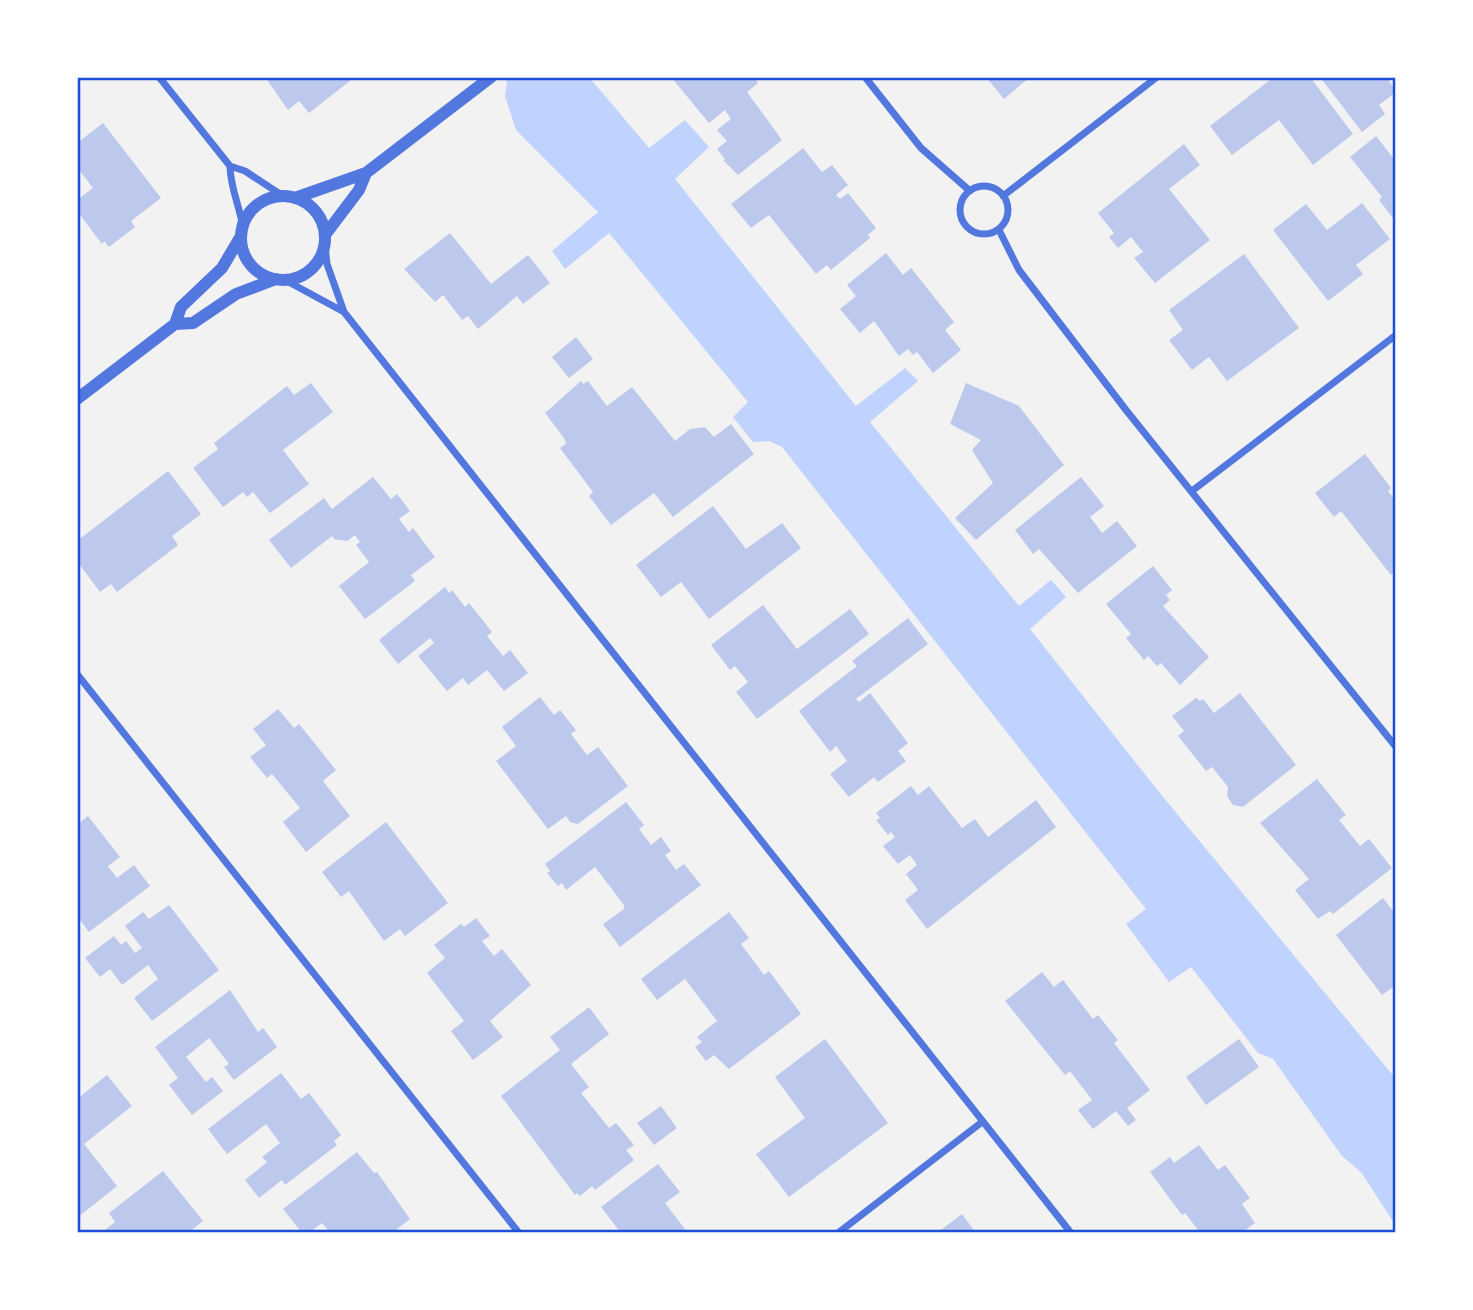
<svg xmlns="http://www.w3.org/2000/svg" width="1473" height="1310" font-family="Spectral,serif">
<rect width="100%" height="100%" fill="#f2f2f2"/>
<path fill="#bfd3fe" d="M504,77H589L649,148L685,120L709,147L675,179L856,406L905,368L918,381L870,422L1019,606L1051,580L1066,597L1030,629L1159,792L1396,1079V1226L1361,1172L1342,1156L1273,1059L1258,1053L1191,967L1169,982L1126,924L1146,909L782,447L769,441L753,442L733,417L748,402L609,233L565,269L552,251L598,212L516,130L505,96L507,83Z"/>
<path fill="#bdc9ec" d="M265,77H355L309,113L299,101L288,110Z
M671,77H754L758,83L747,92L782,140L738,175L723,160L725,159L717,149L727,141L717,130L731,119L725,110L709,123Z
M986,77H1030L1004,99Z
M1274,77H1310L1353,134L1313,165L1279,120L1232,155L1210,126Z
M1320,77H1387L1396,92L1379,105L1385,114L1362,132Z
M103,123L161,198L131,221L135,227L109,247L104,241L102,244L77,211V200L93,188L77,167V143Z
M1376,136L1394,159L1396,158V222L1379,200L1382,197L1350,157Z
M1184,144L1200,165L1169,189L1210,240L1155,283L1134,258L1143,252L1131,237L1118,248L1109,237L1114,233L1098,213Z
M803,148L822,172L832,165L848,185L836,195L840,199L848,193L876,228L868,235L870,238L831,270L827,265L816,274L769,215L751,228L731,204Z
M1362,203L1390,239L1356,265L1363,274L1328,301L1273,230L1306,204L1327,230Z
M450,233L491,284L528,255L550,283L523,304L517,296L478,329L468,316L462,320L443,295L435,302L404,269Z
M886,253L903,275L911,268L954,322L945,330L961,350L933,373L917,352L913,355L908,349L899,356L874,321L860,333L840,309L856,296L847,285Z
M1244,254L1299,328L1227,381L1209,357L1192,370L1169,340L1183,330L1169,310Z
M576,337L593,359L569,378L552,357Z
M581,381L583,384L588,381L607,406L632,387L675,441L690,429L705,427L714,437L731,424L754,454L673,517L654,493L611,525L589,496L593,492L560,448L566,444L564,438L545,413Z
M311,383L333,412L283,450L309,484L270,513L253,492L247,497L243,492L223,507L193,468L218,449L214,443L287,386L294,395Z
M966,383L1019,406L1064,465L976,540L955,518L993,483L972,450L981,440L950,424Z
M1365,454L1391,488L1388,491L1396,501V571L1391,575L1341,511L1334,517L1315,493Z
M168,471L201,514L172,536L178,545L117,592L111,584L100,592L77,561V541Z
M373,477L391,499L397,494L410,511L399,519L409,532L413,528L435,557L411,575L415,581L365,619L339,586L369,562L356,545L360,542L355,535L347,541L334,539L332,536L291,568L269,540L324,498L332,509Z
M1081,477L1104,506L1090,517L1102,533L1117,521L1137,546L1078,593L1039,549L1033,554L1015,530Z
M713,506L746,549L782,523L801,548L709,619L681,582L661,597L636,565Z
M1153,566L1172,590L1166,595L1170,600L1163,606L1209,657L1180,685L1161,663L1157,666L1148,656L1144,660L1126,638L1131,634L1106,604Z
M445,587L449,593L452,590L465,607L469,603L492,632L487,636L503,656L510,650L528,673L504,691L487,670L468,685L463,678L447,691L418,656L434,643L430,638L398,664L379,640Z
M763,605L797,649L850,609L869,634L757,719L736,692L748,682L735,666L730,670L711,645Z
M908,618L928,644L856,699L859,702L870,693L908,743L898,751L906,761L878,782L874,777L849,797L830,774L847,761L836,746L830,752L799,711L857,666L852,661Z
M1240,693L1296,765L1243,807L1233,805L1227,796L1228,787L1212,767L1206,771L1178,736L1184,731L1172,716L1196,698L1200,701L1203,699L1214,713Z
M540,697L554,715L560,710L576,730L571,734L587,755L598,747L628,786L578,824L570,822L566,816L548,829L496,761L516,746L502,727Z
M278,709L294,728L299,724L336,770L323,781L350,816L306,852L283,822L300,808L272,774L267,778L250,757L266,745L253,729Z
M1317,779L1346,815L1339,820L1360,846L1369,839L1392,868L1333,914L1330,911L1318,919L1295,890L1309,879L1260,823Z
M911,786L918,795L929,786L962,828L975,819L988,837L1036,800L1056,827L927,929L905,900L918,890L906,874L917,865L910,855L898,864L883,846L895,837L891,832L888,835L876,820L880,818L876,813Z
M626,802L644,825L639,829L651,845L661,837L671,851L665,855L676,870L684,864L701,885L620,947L603,924L624,909V905L595,867L566,890L562,883L558,886L547,873L550,871L545,864Z
M88,816L120,857L108,866L117,878L134,865L150,886L89,932L77,916V825Z
M386,822L448,903L405,936L400,929L384,941L349,891L341,897L322,872Z
M1383,898L1396,915V985L1382,995L1336,935Z
M169,905L219,970L152,1021L134,998L158,979L148,965L122,985L110,969L100,977L85,958L114,936L121,945L126,941L135,953L142,948L125,926L143,912L149,919Z
M729,912L749,938L741,944L764,975L769,971L801,1014L729,1069L714,1055L706,1061L695,1047L702,1042L697,1037L717,1021L685,979L657,1000L641,979Z
M476,918L490,936L482,941L494,956L502,949L531,985L490,1021L503,1037L473,1060L451,1031L464,1021L427,973L445,958L434,945L461,924L464,927Z
M1042,972L1054,987L1063,980L1093,1019L1098,1015L1118,1040L1114,1043L1150,1090L1127,1108L1136,1120L1128,1126L1116,1111L1093,1129L1078,1110L1092,1100L1070,1071L1065,1075L1005,1001Z
M230,990L258,1032L263,1028L277,1047L234,1080L224,1067L229,1064L209,1038L186,1057L206,1082L212,1077L223,1091L192,1115L169,1085L178,1078L155,1047Z
M589,1007L609,1034L571,1064L589,1087L581,1093L609,1128L616,1123L634,1145L626,1150L634,1160L595,1190L592,1186L580,1196L577,1193L575,1195L501,1096L560,1050L550,1037Z
M825,1039L888,1123L789,1197L756,1154L805,1118L775,1077Z
M1239,1039L1259,1067L1206,1105L1186,1077Z
M281,1073L301,1099L309,1093L341,1135L334,1141L337,1145L285,1185L282,1180L259,1198L245,1180L267,1162L262,1157L280,1143L266,1124L227,1154L208,1129Z
M107,1075L132,1106L84,1144L117,1186L77,1218V1099Z
M661,1106L677,1128L654,1145L637,1123Z
M1199,1145L1218,1170L1225,1165L1250,1198L1242,1204L1255,1223L1241,1233H1194L1198,1230L1185,1213L1182,1215L1150,1172L1170,1157L1174,1163Z
M357,1152L374,1173L377,1172L410,1219L392,1233H330L322,1223L309,1233H302L283,1209Z
M658,1164L680,1192L665,1203L688,1233H621L601,1207Z
M163,1171L203,1221L188,1233H101L115,1222L109,1213Z
M962,1214L976,1233H937Z"/>
<g fill="none" stroke-linecap="round" stroke-linejoin="round">
<path stroke="#5277de" stroke-width="7" d="M159,77L230,166L245,171L283,196
M865,77L921,148L970,191
M230,166C230,187 240,207 243,228
M960 210a24 24 0 1 1 48 0a24 24 0 1 1-48 0Z
M1003,196L1157,77
M999,230L1019,270L1126,410L1396,747
M325,245L327,264L344,312L1071,1233
M285,280L344,312
M1192,491L1396,335
M77,674L519,1233
M838,1233L982,1122"/>
<path stroke="#5277de" stroke-width="12" d="M241 238a42 42 0 1 1 84 0a42 42 0 1 1-84 0Z
M295,198L366,173L491,77
M325,235L359,190L366,173
M175,324L181,307L222,268L241,236
M77,399L175,324L193,323L236,294L276,279"/>
</g>
<rect width="1473" height="1310" fill="none" stroke="#ffffff" stroke-width="158"/>
<rect x="79" y="79" width="1315" height="1152" fill="none" stroke="#1d4ed8" stroke-width="2.5"/>
</svg>
